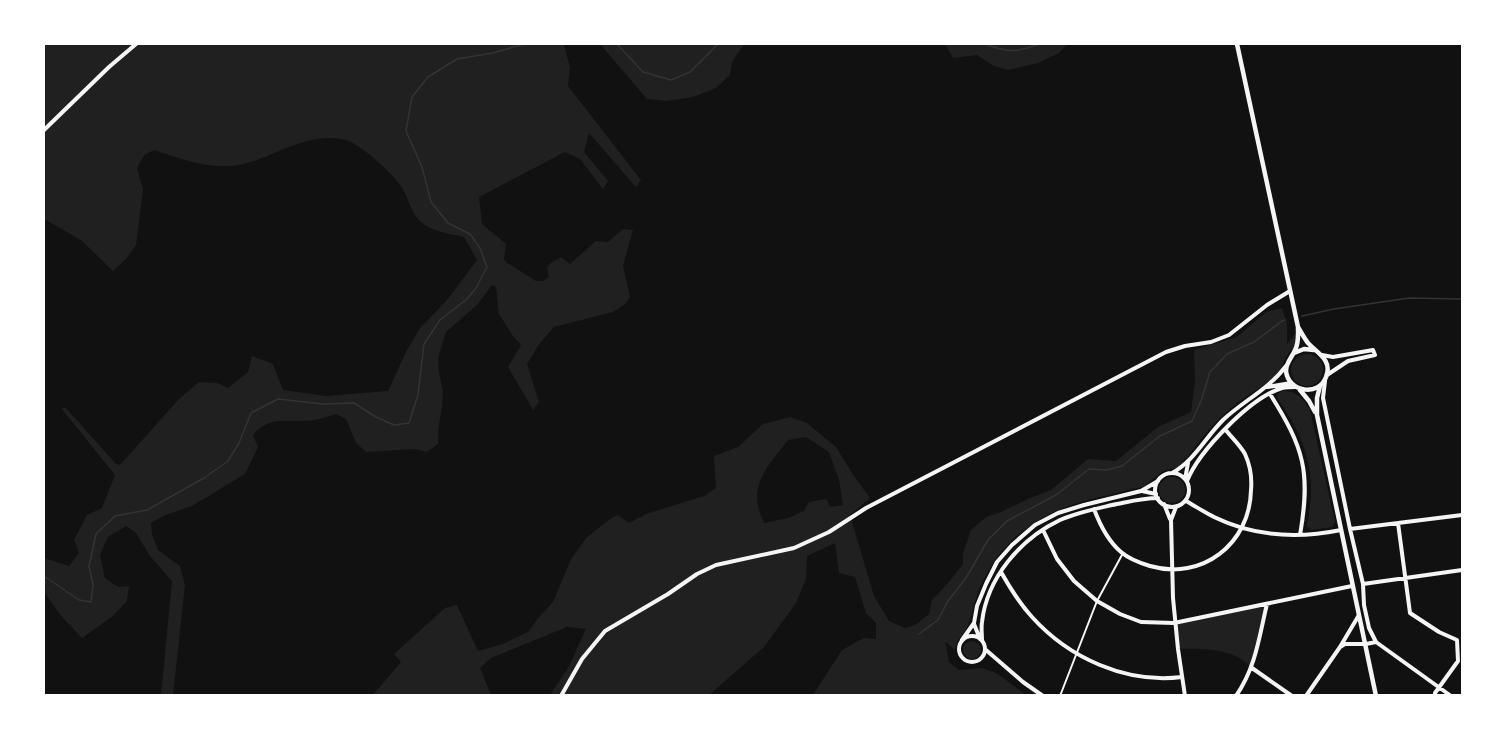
<svg xmlns="http://www.w3.org/2000/svg" width="1506" height="739" font-family="Jost,sans-serif">
<rect width="100%" height="100%" fill="#111"/>
<path fill="#202020" fill-rule="evenodd" d="M44,44H564L570,68L568,86L641,180L636,187L589,133L584,152L608,181L603,189L580,159L565,152L479,197L482,224L506,244L504,259L506,262L536,281H543L549,277L547,267L551,263L561,257L570,264L596,241L608,242L623,229L633,230L623,266L630,297L625,304L613,312L554,327L540,343L527,364L539,402L533,410L508,367L521,345L513,336L499,314L496,287L492,285L477,305L446,332L438,358L439,373L443,391L442,406L438,431V444L427,452L414,449L366,452L356,443L346,419L336,414C324,418 314,421 302,421C281,422 268,417 253,435L258,447L245,474L192,506L163,516L151,523L152,534L158,550L180,566L185,585L173,695H161L172,581L150,556L136,533L126,526L108,537L100,555L105,578L118,587L129,586L127,601L113,616L82,638L62,617L44,592V558L69,566L79,553L74,540L87,515L102,508L115,475L61,408H66L115,463L120,465L179,399L199,382L217,383L228,388L248,372L252,356L273,364L283,390L326,396L388,391L407,350L420,328L447,300L477,260L464,237C450,234 428,231 418,219C410,210 408,196 401,186C392,173 361,144 345,140C302,130 270,163 230,166C204,168 178,158 154,150L144,155L137,168L143,189L136,245L126,259L113,271L81,240L44,219Z
M600,44H744L732,62L730,75L716,88L693,97L667,101L647,99Z
M945,44H1067L1059,53L1038,63L1008,70L994,66L977,55L953,58Z
M1282,308L1287,324V344L1296,333C1298,345 1292,348 1286,357C1283,361 1283,366 1280,370C1274,381 1254,390 1244,398C1235,404 1227,412 1219,419C1207,431 1196,445 1186,459L1185,458C1174,474 1176,465 1162,472C1155,476 1150,483 1142,487C1133,488 1111,495 1099,497C1044,510 1004,534 980,587C975,599 973,611 969,622C966,633 956,639 955,650L945,641L949,662L959,670L982,668L998,674L1026,695H813L842,650L864,638L876,639V623L866,613L855,577L839,573L835,543L807,556L806,579L796,603L764,647L709,695H550L568,668L586,629L567,627L491,658L480,668L491,695L372,696L401,662L394,654L445,608L457,605L478,651L503,644L528,632L539,617L553,602L571,559L587,537L610,519L618,515L629,523L646,514L704,496L716,488L714,456L738,447L763,424L790,417L807,423L836,447L854,476L870,498L850,515L874,596L889,621L905,628L915,625L929,614L932,600L948,583L963,564V553L971,530L986,517L1001,512L1028,499L1051,490L1088,459L1116,461L1158,427L1191,412L1195,382L1194,350L1237,337L1266,312ZM806,437L829,452L839,480L843,505L830,507L826,499L809,502L804,511L788,518L764,523C746,486 767,468 788,440Z
M1291 370a16 16 0 1 1 32 0a16 16 0 1 1-32 0Z
M1282,391C1295,390 1304,399 1310,410L1335,522L1332,527L1311,530L1307,526C1308,516 1311,505 1311,494C1312,457 1298,427 1277,398L1278,394Z
M1159 490a13 13 0 1 1 26 0a13 13 0 1 1-26 0Z
M1267,604L1252,668C1234,648 1203,648 1178,649L1174,623Z
M963 650a9 9 0 1 1 18 0a9 9 0 1 1-18 0Z"/>
<g fill="none" stroke-linecap="round" stroke-linejoin="round">
<path stroke="#333" stroke-width="1.5" d="M617,44L643,72L671,80L690,72L718,44
M986,44C1006,53 1019,52 1039,44
M1302,316L1334,309L1409,298L1462,299
M44,576L79,600L91,602L93,585L89,566L96,534L115,516L147,510L204,478L228,461L239,443L251,413L278,399L323,404L354,403L376,417L394,425L409,423L418,395L424,344L440,320L467,299L476,288L487,267L480,248L470,234L448,223L431,202L422,167L406,131L412,97L428,77L457,59L493,53L524,44
M919,634L938,620L948,601L966,578L988,540L1007,521L1056,495L1089,469L1106,470L1122,466L1160,436L1192,421L1201,401L1210,372L1227,354L1254,342L1282,321L1285,320"/>
<path stroke="#f5f5f5" stroke-width="2" d="M1060,696L1097,601L1123,553"/>
<path stroke="#f5f5f5" stroke-width="4" d="M44,130L109,67L136,44
M1322,355L1333,357L1373,350L1375,355L1348,361L1327,375
M1325,381L1323,398L1350,529L1363,584L1364,605L1369,628L1376,642
M1268,387L1291,383
M1270,394C1304,448 1311,472 1300,535
M1172,473C1194,461 1205,438 1223,420C1243,401 1269,389 1286,366
M1155 490a17 17 0 1 1 34 0a17 17 0 1 1-34 0Z
M1185,479L1188,463
M1187,481C1199,451 1250,398 1282,388C1287,387 1291,387 1296,387
M1142,491L1156,494
M1186,501C1195,506 1204,512 1214,517C1255,537 1297,539 1341,530
M1164,504L1170,519
M1176,507L1171,520L1173,598L1178,649L1185,696
M1094,509C1100,525 1108,541 1121,552C1129,559 1140,563 1150,566C1202,581 1250,544 1251,490C1252,479 1250,465 1245,454C1240,445 1231,437 1225,429
M1398,523L1410,613L1439,632L1457,640L1458,661L1435,693V696
M1350,529L1462,515
M1043,530L1057,559L1074,581L1097,601L1120,614L1141,622L1174,623L1352,586
M1001,572C1010,588 1020,604 1032,617C1069,658 1126,684 1182,677
M1363,584L1462,570
M974,624L980,639
M959 649a13 13 0 1 1 26 0a13 13 0 1 1-26 0Z
M962,640L974,623L977,606L986,584L997,562L1012,545L1035,525L1058,513L1084,505L1141,491L1158,481
M982,640C982,634 981,628 982,622C987,578 1020,539 1060,520C1076,513 1095,509 1112,505C1128,502 1142,498 1158,498
M1340,647L1345,644H1366L1376,642L1451,696
M986,650L1023,682L1043,696
M1252,668L1292,696
M561,696L582,659L605,631L668,594L697,574L716,565L794,548L829,532L866,508L1166,352L1185,346L1211,342L1229,335L1267,305L1290,291
M1236,696C1256,667 1259,637 1267,604
M1306,696L1340,647L1359,615"/>
<path stroke="#f5f5f5" stroke-width="4.5" d="M1237,44L1298,327C1298,335 1299,343 1295,350C1292,358 1286,362 1286,371C1288,392 1319,397 1326,377C1333,360 1317,353 1308,343C1304,338 1301,332 1298,327
M1294,353L1304,349L1314,350
M1320,386L1317,398V415L1376,696
M1300,390L1309,401L1315,412"/>
</g>
<rect width="1506" height="739" fill="none" stroke="#ffffff" stroke-width="90"/>
</svg>
